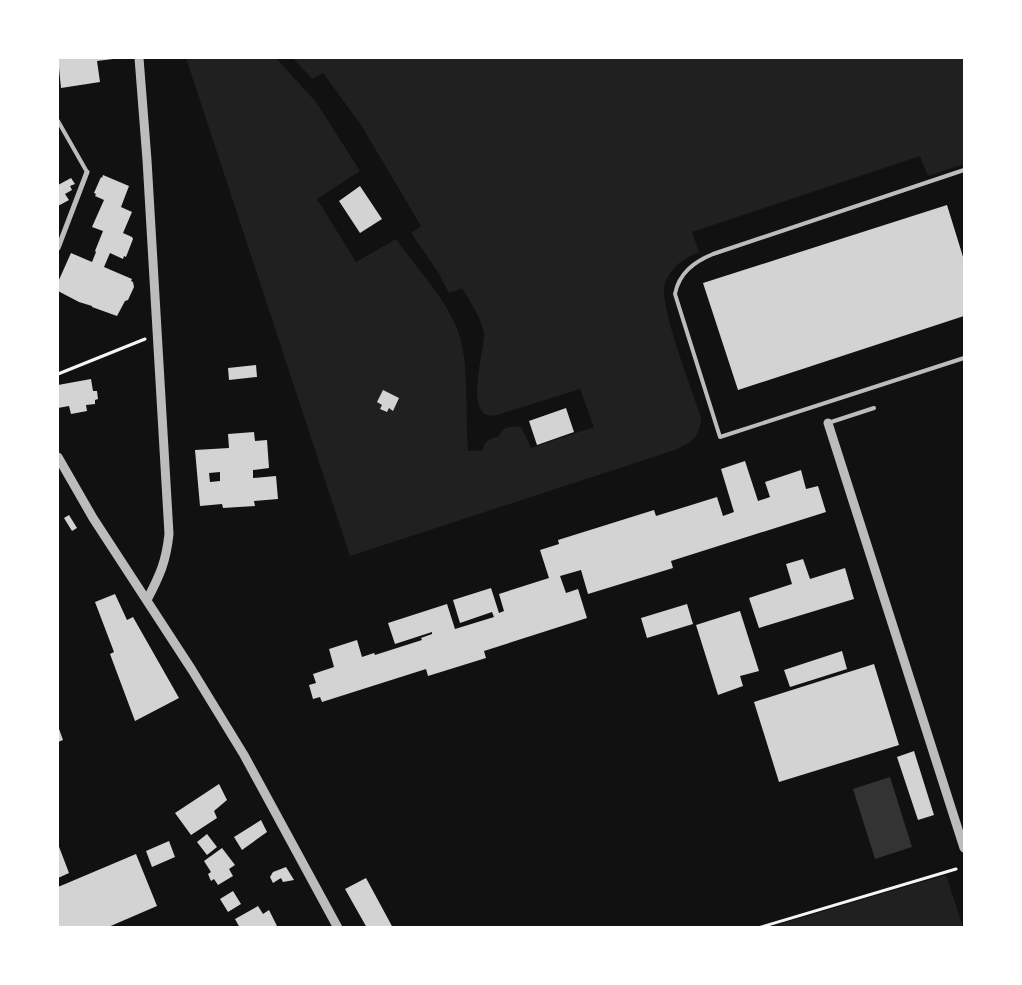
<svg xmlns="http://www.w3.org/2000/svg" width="1022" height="985" font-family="Overpass,sans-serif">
<rect width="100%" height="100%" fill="#111"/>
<path fill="#202020" d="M186,58H276L316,102L360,171L317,199L356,262L396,239C418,271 454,306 462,345C469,380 465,416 468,451L483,450C484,440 490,439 499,436C503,426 513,425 522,428L531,448L594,427L580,389L497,415C461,423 485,351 484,333C482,319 469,300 462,288L449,293L438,272L411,233L421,226L361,125L323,73L312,79L293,58H964V164L928,176L920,156L692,232L699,252C684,258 671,267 665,283C658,304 693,392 701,417C700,436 694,440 678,449L350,556Z
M946,875L963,927H770Z"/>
<path fill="#333" d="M890,777L912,847L875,859L853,789Z"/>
<path fill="#d3d3d3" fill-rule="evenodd" d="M58,58H113V59L97,61L100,82L61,88Z
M103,175L129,186L121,207L132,212L123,233L132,237L133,239L126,257L124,256L123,259L110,253L104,267L132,279L131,281L133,282L134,287L128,300L125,301L117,316L92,307V306L79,302L58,291V282L71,253L92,262L96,252L95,251L103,231L92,227L104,200L95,196L96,194L94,193L101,177L102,178Z
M71,178L75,184L70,186L72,190L65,194L69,200L58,206V185Z
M360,186L382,219L360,233L339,201Z
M947,205L964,260V316L738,390L703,283Z
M256,365L257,377L229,380L228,368Z
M91,379L93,391H97L98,399L95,400V404L86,405L87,411L71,414L69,406L58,408V385Z
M383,390L399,398L393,411L389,408L387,412L380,409L382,405L377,402Z
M566,408L574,432L537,445L529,421Z
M254,432L255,441L267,440L269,468L253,470V478L276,476L278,499L254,501L255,506L223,508L222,504L200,506L195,450L229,448L228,434ZM220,472V481L210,482L209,473Z
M745,461L758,501L770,497L765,482L801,470L806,489L818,486L826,512L671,561L673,568L588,594L581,570L560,576L566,593L578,589L587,618L484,651L486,658L428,676L426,669L322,702L320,697L313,699L309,685L316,683L313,674L334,667L329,649L357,640L362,657L374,653L375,655L422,640L421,638L432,634V632L395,644L388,623L447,604L455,629L494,617L492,612L460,623L453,600L491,588L499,613L504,611L499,594L549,578L540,550L559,544L558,540L654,510L656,516L717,497L723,516L734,512L721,469Z
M69,515L77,528L72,531L64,518Z
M803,559L810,579L845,568L854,599L759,628L749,598L792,584L786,564Z
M115,594L127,620L133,617L179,698L135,721L110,654L114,652L95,602Z
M687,604L693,624L647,638L641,618Z
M740,611L759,671L740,676L743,686L718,695L696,625Z
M842,651L847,669L790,687L784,670Z
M874,664L899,745L779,782L754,702Z
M58,726L63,740L58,742Z
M914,751L934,815L918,820L897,757Z
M219,784L227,800L214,811L217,818L191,835L175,813Z
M261,820L267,832L242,850L234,837Z
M207,834L217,847L207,855L197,842Z
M169,841L175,857L152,867L146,851Z
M58,844L69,873L58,878Z
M222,848L235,865L229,869L233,876L218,885L214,879L211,881L208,874L211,872L204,861Z
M136,854L157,906L106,928H58V887Z
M286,867L294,880L283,882L281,878L273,883L270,877L273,872Z
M366,878L393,928H367L345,889Z
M233,891L241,904L228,912L220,899Z
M258,906L263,914L269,910L278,928H240L235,919Z"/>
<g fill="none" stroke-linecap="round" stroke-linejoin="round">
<path stroke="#f5f5f5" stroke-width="3" d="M58,374L145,339
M758,928L956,869"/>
<path stroke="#bcbcbc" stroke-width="4" d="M58,121L87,172
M964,170L713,254C694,262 679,273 675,294L720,437L964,358
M828,423L874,408"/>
<path stroke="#bcbcbc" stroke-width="5" d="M58,248L87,172"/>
<path stroke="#bcbcbc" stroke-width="9" d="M139,58L147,160L169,534C166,562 160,575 147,600
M828,423L964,848
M58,457L93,518L192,670L244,755L338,928"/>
</g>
<rect width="1022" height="985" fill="none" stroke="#ffffff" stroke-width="118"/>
</svg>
